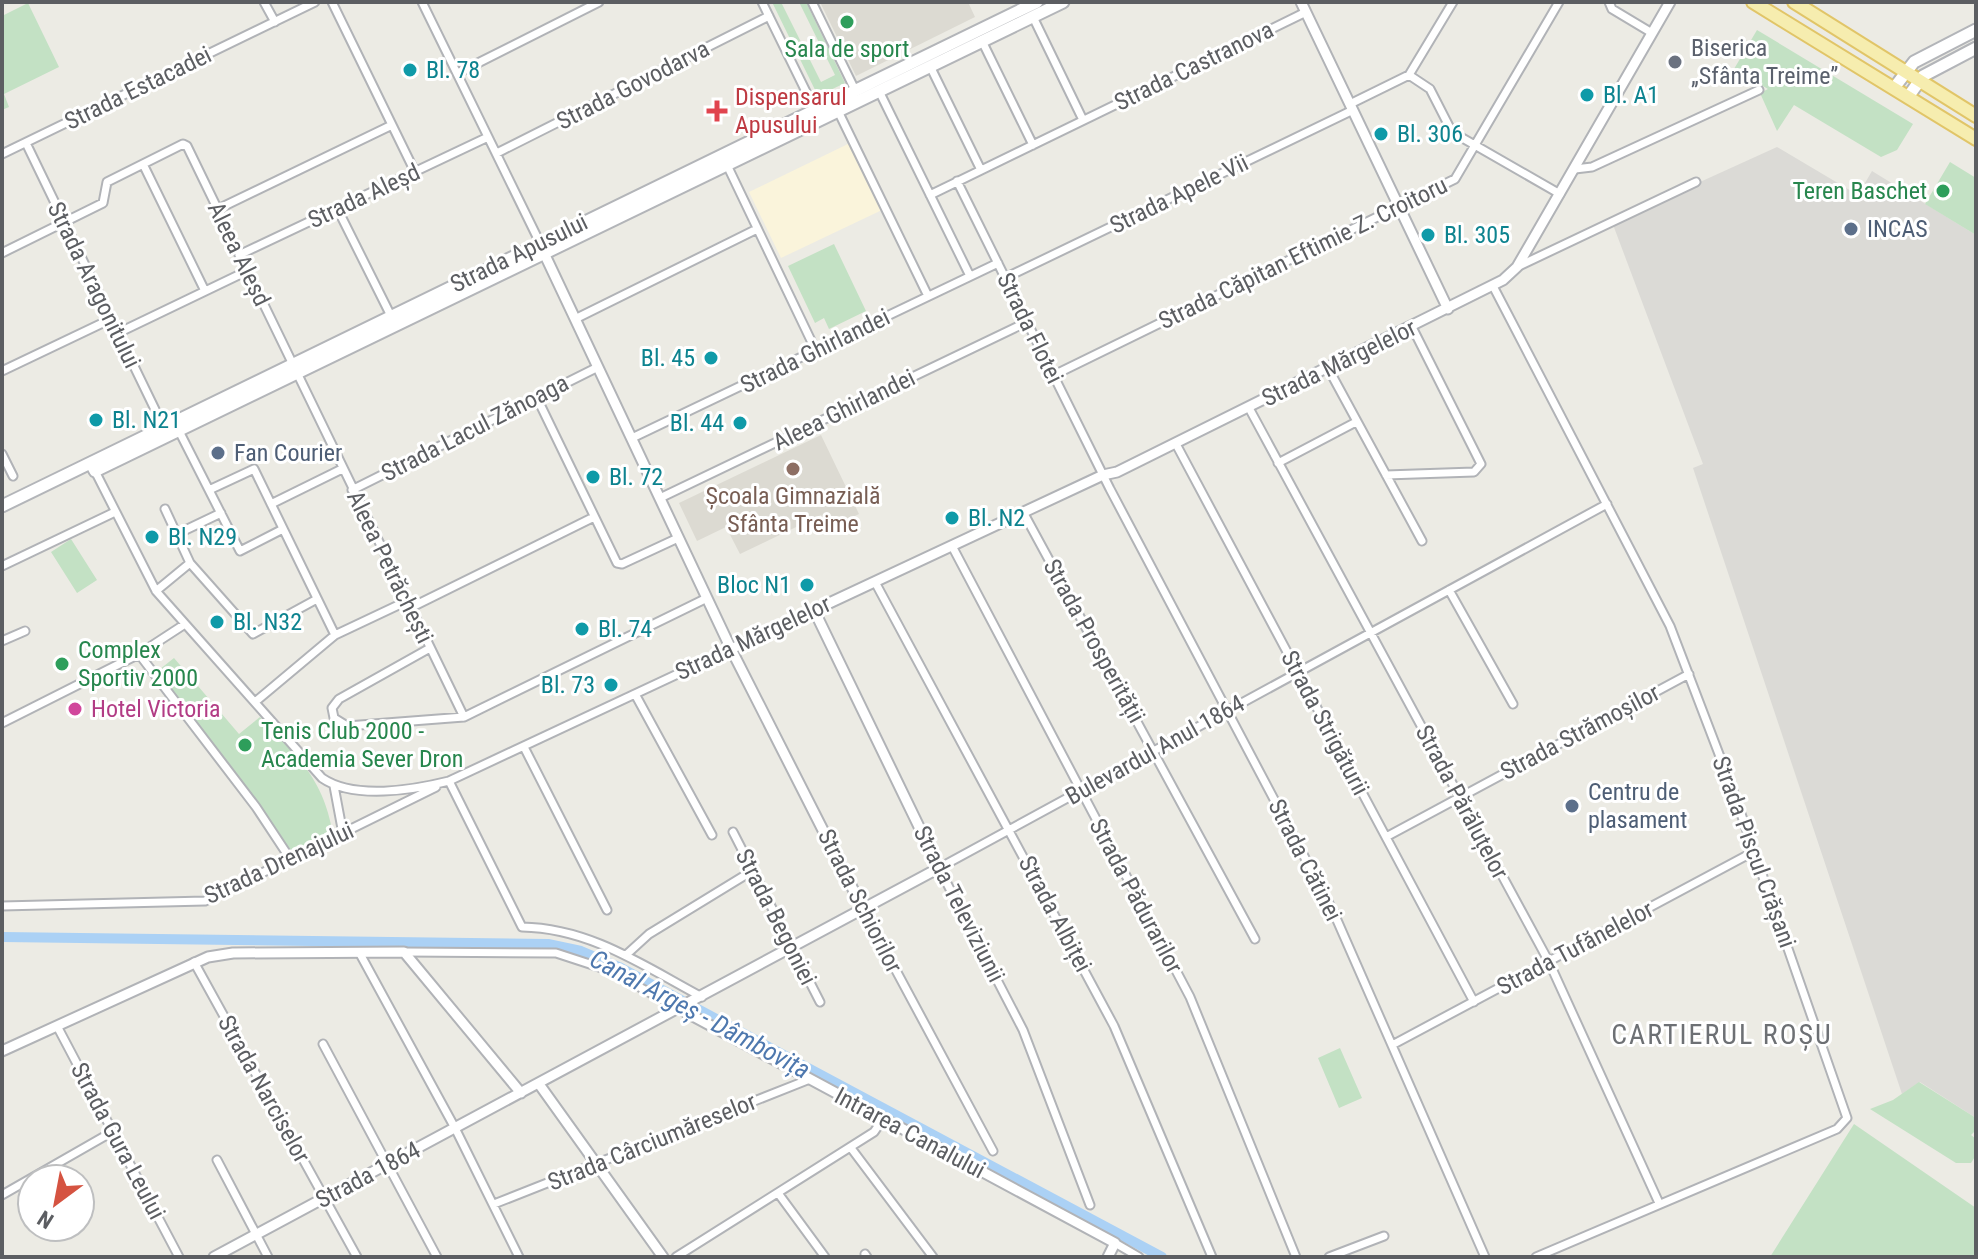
<svg xmlns="http://www.w3.org/2000/svg" width="1978" height="1259" font-family="'Roboto Condensed',sans-serif">
<rect width="100%" height="100%" fill="#ecebe4"/>
<path fill="#faf4db" d="M850,143L882,210L781,258L749,192Z"/>
<path fill="#dbdad6" d="M1777,147L1858,195L1872,171L1976,235V1118L1920,1082L1902,1094L1693,468L1703,464L1612,222Z"/>
<path fill="#dcdad2" d="M820,2H968L975,17L856,76Z
M821,435L859,514L828,529L821,515L740,554L726,527L697,541L679,503Z"/>
<path fill="#c3e1c4" d="M772,2H781L821,82L835,75L799,2H806L845,83L818,96Z
M28,3L59,67L4,94L9,107L2,110V16Z
M1757,30L1913,124L1897,150L1881,157L1794,105L1777,131L1760,93L1768,89L1734,69Z
M1950,162L1976,178V235L1925,204Z
M834,244L866,311L829,329L824,318L815,323L788,266Z
M71,539L97,580L77,593L51,552Z
M174,658L239,734L260,717C295,756 321,774 332,829L291,854L224,757L217,760L150,677Z
M1340,1048L1362,1098L1339,1108L1318,1058Z
M1919,1082L1976,1118V1130L1971,1135L1976,1139V1155L1971,1163H1956L1870,1109L1893,1100Z
M1854,1124L1976,1208V1257H1770Z"/>
<g fill="none" stroke-linecap="round" stroke-linejoin="round">
<path stroke="#abd1f5" stroke-width="10" d="M2,937L548,944L581,951L619,967L1162,1257"/>
<defs>
<path id="minor" d="M264,2L275,22
M332,2L415,172
M422,2L540,243
M762,2L815,110
M812,2L855,90
M1609,2L1612,9L1652,33
M1033,17L1083,120
M982,41L1033,145
M930,66L981,170
M458,73L599,2
M1409,75L1430,89L1452,132L1560,194
M879,91L970,276
M1350,104L1409,75L1453,2
M838,111L928,296
M26,143L163,426
M497,153L769,16
M2,154L315,2
M143,164L205,291
M727,165L816,351
M1575,169L1592,167L1759,90
M957,181L1110,489L1333,911L1485,1257
M930,195L1306,12
M337,208L391,316
M218,209L392,125
M2,253L103,203L107,182L183,144L187,146L464,717
M239,255L488,137
M1519,266L1696,182
M1005,278L1353,110
M1493,286L1670,626L1732,788L1847,1118L1837,1129L1536,1257
M575,319L757,229
M118,333L247,271
M1328,368L1422,541
M2,371L111,319
M1054,375L1455,179L1559,2
M537,398L617,563L622,564L678,538
M1249,408L1549,962L1659,1203
M179,431L240,551L283,529
M632,438L998,263
M1176,444L1474,1002
M2,454L13,476
M1278,463L1356,422
M95,471L156,591L322,778C354,800 413,790 449,781L731,649
M1386,475L1474,472L1481,464L1412,327
M209,490L254,469L335,635
M352,490L598,367
M660,498L1027,322
M271,504L342,469
M165,509L190,563L253,634L317,599
M1023,512L1255,939
M177,534L221,513
M952,546L1190,997L1296,1257
M2,566L115,512
M875,582L1114,1026L1212,1257
M1449,590L1513,704
M156,591L190,563
M410,608L594,517
M2,641L25,631
M430,648L339,699L332,708L334,718L347,726L464,717L707,598
M139,654L256,807L291,860
M635,694L712,835
M255,702L335,635L407,601
M2,723L139,654L185,624
M524,747L607,910
M449,781L522,927C590,928 644,966 702,997
M334,786L343,834
M733,832L820,1002
M1386,837L1689,674
M2,906L205,901L436,787
M863,909L993,1151
M359,952L455,1128L519,1257
M404,952L556,953L608,970L678,1008
M626,955L649,934L752,871
M194,962L357,1257
M57,1026L179,1257
M323,1044L437,1257
M1394,1044L1755,851
M851,1148L933,1257
M217,1160L268,1257
M778,1193L825,1257
M2,1195L112,1132
M494,1204L810,1079
M1090,1205L1023,1030L939,868L1607,504
M1115,1243L1139,1257
M865,1254L867,1257
M676,1257L874,1132L883,1119
M1329,1257L1384,1236"/>
<path id="tertiary" d="M1301,2L1448,309
M544,253L731,649L863,909
M731,649L1103,475L1117,472L1503,280L1517,267L1670,2
M678,1008L1115,1243L1108,1257
M2,1051L208,957L233,953L404,952L521,1093
M539,1084L663,1257
M214,1257L939,868L814,610"/>
<path id="secondary" d="M1894,88L1914,62L1976,30
M1908,97L1923,76L1976,48
M91,463L95,471L1063,2
M2,506L1037,2"/>
<path id="primary" d="M1753,2L1976,139
M1794,2L1976,116"/>
</defs>
<use href="#minor" stroke="#b1b3b7" stroke-width="11"/>
<use href="#tertiary" stroke="#b1b3b7" stroke-width="13"/>
<use href="#secondary" stroke="#b3b5b9" stroke-width="15"/>
<use href="#primary" stroke="#e1c568" stroke-width="16"/>
<use href="#minor" stroke="#fff" stroke-width="7"/>
<use href="#tertiary" stroke="#fff" stroke-width="9"/>
<use href="#secondary" stroke="#fff" stroke-width="11"/>
<use href="#primary" stroke="#f6edaf" stroke-width="12"/>
</g>
<g fill="#2e9e5b" stroke="#fff" stroke-width="3">
<circle cx="847" cy="22" r="8"/>
<circle cx="1943" cy="191" r="8"/>
<circle cx="62" cy="664" r="8"/>
<circle cx="245" cy="745" r="8"/>
</g>
<circle fill="#6b7280" stroke="#fff" stroke-width="3" cx="1675" cy="62" r="8"/>
<g fill="#0f9aa8" stroke="#fff" stroke-width="3">
<circle cx="410" cy="70" r="8"/>
<circle cx="1587" cy="95" r="8"/>
<circle cx="1381" cy="134" r="8"/>
<circle cx="1428" cy="235" r="8"/>
<circle cx="711" cy="358" r="8"/>
<circle cx="96" cy="420" r="8"/>
<circle cx="740" cy="423" r="8"/>
<circle cx="593" cy="477" r="8"/>
<circle cx="952" cy="518" r="8"/>
<circle cx="152" cy="537" r="8"/>
<circle cx="807" cy="585" r="8"/>
<circle cx="217" cy="622" r="8"/>
<circle cx="582" cy="629" r="8"/>
<circle cx="611" cy="685" r="8"/>
</g>
<path fill="#e0444e" stroke="#fff" stroke-width="3" d="M713 99h8v8h8v8h-8v8h-8v-8h-8v-8h8z"/>
<g fill="#5c6f8a" stroke="#fff" stroke-width="3">
<circle cx="1851" cy="229" r="8"/>
<circle cx="218" cy="453" r="8"/>
<circle cx="1572" cy="806" r="8"/>
</g>
<circle fill="#8d6e63" stroke="#fff" stroke-width="3" cx="793" cy="469" r="8"/>
<circle fill="#d1479c" stroke="#fff" stroke-width="3" cx="75" cy="709" r="8"/>
<g text-anchor="middle" dominant-baseline="central" stroke-width="6" stroke-linejoin="round" paint-order="stroke">
<g font-size="24" fill="#5b616d" stroke="#fff" text-anchor="start">
<text x="1691" y="48">Biserica<tspan x="1691" dy="28">„Sfânta Treime”</tspan></text>
</g>
<g font-size="24" fill="#27864d" stroke="#fff" text-anchor="start">
<text x="847" y="49" text-anchor="middle">Sala de sport</text>
<text x="1927" y="191" text-anchor="end">Teren Baschet</text>
<text x="78" y="650">Complex<tspan x="78" dy="28">Sportiv 2000</tspan></text>
<text x="261" y="731">Tenis Club 2000 -<tspan x="261" dy="28">Academia Sever Dron</tspan></text>
</g>
<g font-size="24" fill="#5c5e62" stroke="#fff">
<text transform="translate(1194 66) rotate(-26)">Strada Castranova</text>
<text transform="translate(633 85) rotate(-27)">Strada Govodarva</text>
<text transform="translate(138 88) rotate(-26)">Strada Estacadei</text>
<text transform="translate(1179 194) rotate(-26)">Strada Apele Vii</text>
<text transform="translate(364 196) rotate(-25)">Strada Aleșd</text>
<text transform="translate(519 253) rotate(-26)">Strada Apusului</text>
<text transform="translate(1303 253) rotate(-26)">Strada Căpitan Eftimie Z. Croitoru</text>
<text transform="translate(239 254) rotate(64)">Aleea Aleșd</text>
<text transform="translate(94 285) rotate(64)">Strada Aragonitului</text>
<text transform="translate(1030 328) rotate(64)">Strada Flotei</text>
<text transform="translate(815 351) rotate(-26)">Strada Ghirlandei</text>
<text transform="translate(1339 363) rotate(-26)">Strada Mărgelelor</text>
<text transform="translate(844 410) rotate(-26)">Aleea Ghirlandei</text>
<text transform="translate(475 428) rotate(-27)">Strada Lacul Zănoaga</text>
<text transform="translate(390 567) rotate(64)">Aleea Petrăchești</text>
<text transform="translate(753 638) rotate(-25)">Strada Mărgelelor</text>
<text transform="translate(1094 641) rotate(61)">Strada Prosperității</text>
<text transform="translate(1325 723) rotate(62)">Strada Strigăturii</text>
<text transform="translate(1580 732) rotate(-28)">Strada Strămoșilor</text>
<text transform="translate(1155 750) rotate(-29)">Bulevardul Anul 1864</text>
<text transform="translate(1462 802) rotate(62)">Strada Părăluțelor</text>
<text transform="translate(1754 852) rotate(70)">Strada Piscul Crășani</text>
<text transform="translate(1305 860) rotate(63)">Strada Cătinei</text>
<text transform="translate(279 863) rotate(-25)">Strada Drenajului</text>
<text transform="translate(1136 896) rotate(62)">Strada Pădurarilor</text>
<text transform="translate(860 901) rotate(63)">Strada Schiorilor</text>
<text transform="translate(959 904) rotate(63)">Strada Televiziunii</text>
<text transform="translate(1055 914) rotate(62)">Strada Albiței</text>
<text transform="translate(776 917) rotate(63)">Strada Begoniei</text>
<text transform="translate(1575 948) rotate(-28)">Strada Tufănelelor</text>
<text transform="translate(264 1089) rotate(61)">Strada Narciselor</text>
<text transform="translate(910 1133) rotate(28)">Intrarea Canalului</text>
<text transform="translate(118 1141) rotate(62)">Strada Gura Leului</text>
<text transform="translate(652 1142) rotate(-22)">Strada Cârciumăreselor</text>
<text transform="translate(368 1175) rotate(-28)">Strada 1864</text>
</g>
<g font-size="24" fill="#0d838f" stroke="#fff" text-anchor="start">
<text x="426" y="70">Bl. 78</text>
<text x="1603" y="95">Bl. A1</text>
<text x="1397" y="134">Bl. 306</text>
<text x="1444" y="235">Bl. 305</text>
<text x="695" y="358" text-anchor="end">Bl. 45</text>
<text x="112" y="420">Bl. N21</text>
<text x="724" y="423" text-anchor="end">Bl. 44</text>
<text x="609" y="477">Bl. 72</text>
<text x="968" y="518">Bl. N2</text>
<text x="168" y="537">Bl. N29</text>
<text x="791" y="585" text-anchor="end">Bloc N1</text>
<text x="233" y="622">Bl. N32</text>
<text x="598" y="629">Bl. 74</text>
<text x="595" y="685" text-anchor="end">Bl. 73</text>
</g>
<g font-size="24" fill="#be3a42" stroke="#fff" text-anchor="start">
<text x="735" y="97">Dispensarul<tspan x="735" dy="28">Apusului</tspan></text>
</g>
<g font-size="24" fill="#4e5e75" stroke="#fff" text-anchor="start">
<text x="1867" y="229">INCAS</text>
<text x="234" y="453">Fan Courier</text>
<text x="1588" y="792">Centru de<tspan x="1588" dy="28">plasament</tspan></text>
</g>
<g font-size="24" fill="#785e54" stroke="#fff">
<text x="793" y="496">Școala Gimnazială<tspan x="793" dy="28">Sfânta Treime</tspan></text>
</g>
<g font-size="24" fill="#b23c85" stroke="#fff" text-anchor="start">
<text x="91" y="709">Hotel Victoria</text>
</g>
<g font-size="26" font-style="italic" fill="#4e78ae" stroke="#fff">
<text transform="translate(700 1014) rotate(28)">Canal Argeș - Dâmbovița</text>
</g>
<g font-size="28" letter-spacing="2" fill="#6d7074" stroke="#fff">
<text x="1722" y="1034">CARTIERUL ROȘU</text>
</g>
</g>
<rect width="1978" height="1259" fill="none" stroke="#5c5e62" stroke-width="8"/>
<g transform="translate(56 1203) rotate(212)"><circle r="38" fill="#ffffff" stroke="#bebfc0" stroke-width="2"/>
<path d="M0-6L14 30L0 20L-14 30Z" fill="#d55341"/>
<text y="-12" font-size="22" font-weight="bold" text-anchor="middle" fill="#5c5e62">N</text>
</g>
</svg>
